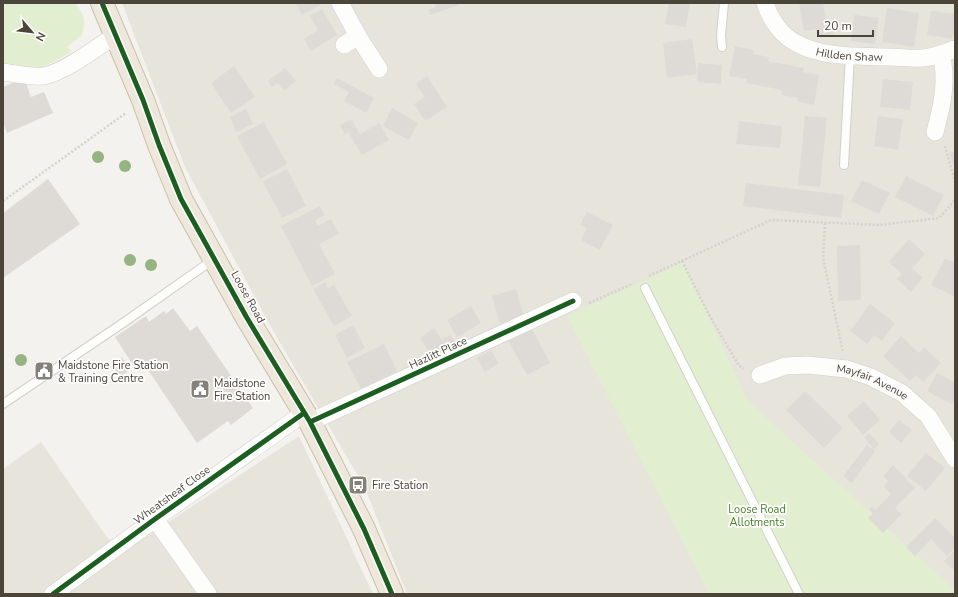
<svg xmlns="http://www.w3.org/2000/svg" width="958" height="597" font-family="'Nunito Sans',sans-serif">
<rect width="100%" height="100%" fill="#f4f2ee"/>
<path fill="#e7e4dc" d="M122,3H955V594H407L365,488L272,329L185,167Z
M299,436L373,594H3V469L41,442L108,539L126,550Z"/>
<path fill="#e1eecf" d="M5,3H75C85,16 86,20 82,35L67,47L71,52C48,65 28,79 3,63V13Z
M684,262L747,400L955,590V594H709L567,316Z"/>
<path fill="#dedbd6" d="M295,3H320V5L302,15Z
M434,3H458L459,5L430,15L428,10L436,7Z
M669,3H690L686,27L665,24Z
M799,3H823L826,21L830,20L833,34L818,37L817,29L804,31Z
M887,8L919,13L914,47L882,42Z
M322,9L337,35L311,51L304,39L318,30L310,16Z
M931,11L955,14L953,39L927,35Z
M854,15L879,18L875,44L851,41Z
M692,39L697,74L667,78L663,43Z
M735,46L753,50V54L769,57L768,61L804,68L803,72L819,75L814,105L797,101L798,98L781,95L782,90L746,83L747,79L729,76Z
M698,63L722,65L721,84L697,82Z
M234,66L255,97L231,113L211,83Z
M285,68L296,81L284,91L278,83L272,87L268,81Z
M427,76L447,107L425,121L414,104L425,97L416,84Z
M24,78L31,97L44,92L53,113L7,133L3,122V87Z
M337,78L374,98L366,113L344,101L349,92L334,84Z
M883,79L913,82L910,110L880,107Z
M392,108L418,123L409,140L383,126Z
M246,109L253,124L236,132L230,117Z
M805,116L827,118L820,187L798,185Z
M878,116L903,119L898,150L874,146Z
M351,119L360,134L379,123L389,140L362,155L348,132L345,134L340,126Z
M739,121L782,126L780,148L736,144Z
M264,122L287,164L260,179L237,136Z
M955,151V170L949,153Z
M287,169L306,206L282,218L263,182Z
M906,176L944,195L933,216L895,197Z
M48,179L80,224L3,278V213Z
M862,180L890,193L879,214L851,201Z
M746,183L844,195L841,218L743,206Z
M320,206L325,215L315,220L318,226L331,219L339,234L319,244L335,274L312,286L281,226Z
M587,212L613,225L600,250L581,240L587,228L580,225Z
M909,239L925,254L912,268L923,278L911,292L897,279L902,274L889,262Z
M860,245L861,300L838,301L837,246Z
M945,258L955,263V297L931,285Z
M325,282L328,288L334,285L352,316L334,326L313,289Z
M516,289L524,317L500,324L492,296Z
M870,304L895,323L882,341L874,335L867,344L850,331Z
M471,306L481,323L457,337L447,320Z
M173,308L190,331L197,326L253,408L231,425L228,421L197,443L144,364L136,370L115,337L146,316L149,322L164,311L166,314Z
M353,325L365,348L347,358L335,335Z
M531,327L550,363L527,375L508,340Z
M434,328L442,340L450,335L457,345L434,359L420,338Z
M901,336L919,353L924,347L941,363L923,382L916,375L910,381L883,356Z
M384,344L397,371L361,389L347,362Z
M491,350L499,363L485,372L477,358Z
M122,357L131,369L119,378L110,367Z
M937,373L955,383V398L951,404L927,391Z
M805,391L843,428L824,448L786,410Z
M864,401L880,420L863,435L847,416Z
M899,420L912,430L901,443L889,432Z
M869,433L879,444L874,449L864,438Z
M867,445L875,451L852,483L843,476Z
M926,453L945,468L926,491L907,476Z
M893,465L915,488L895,508L902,514L883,533L868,518L873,513L869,509L872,506L875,510L891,494L884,486L888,481L883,476Z
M935,518L955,538V548L947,556L931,539L915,556L906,547Z
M955,550V571L944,561Z"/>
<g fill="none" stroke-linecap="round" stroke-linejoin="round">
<defs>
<path id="lane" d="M722,47L721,35L724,3
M844,165L850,55
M645,288L799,594
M3,404L123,323L214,259"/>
<g id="street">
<path d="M340,3L358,36L379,69"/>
<path id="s1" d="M765,3C770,19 781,35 796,43C823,58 859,56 889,57C900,57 912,59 923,58C934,57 945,53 955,49"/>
<path d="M344,45L358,36"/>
<path d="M3,72C16,74 30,77 43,76C62,74 99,46 116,35"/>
<path d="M935,132C942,106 948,81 941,54"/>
<path id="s2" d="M760,375L785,366L807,365L847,369L871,377L902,393L928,416L955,459"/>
<path d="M310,422L573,301"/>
<path d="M155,519L208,594"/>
<path d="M53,594L155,519L304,413"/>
</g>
<path id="highway" d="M102,3L143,100L159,145L181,199L247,318L310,422L364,529L392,594"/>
</defs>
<use href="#lane" stroke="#d2d0cb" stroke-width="10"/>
<use href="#street" stroke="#d2d0cb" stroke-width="18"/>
<use href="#highway" stroke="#ccbfa9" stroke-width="24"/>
<path stroke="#d3d2cc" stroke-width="2.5" stroke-dasharray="2 2" stroke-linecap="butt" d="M945,146L955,182
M3,201L126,113
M825,223L823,258L843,352
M682,261L708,313L739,366L744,368
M649,276L771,220L880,225L939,218L955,200
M589,303L632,284"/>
<use href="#lane" stroke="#fdfdfc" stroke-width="8"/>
<use href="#street" stroke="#fdfdfc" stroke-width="17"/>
<use href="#highway" stroke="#ede8db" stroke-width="22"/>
<defs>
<path id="cycleway" d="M102,3L143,100L159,145L181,199L247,318L310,422L364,529L392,594
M310,422L573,301
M53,594L155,519L304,413"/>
</defs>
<use href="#cycleway" stroke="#fff" stroke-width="8"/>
<use href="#cycleway" stroke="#1b5e20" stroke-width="5"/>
</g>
<g fill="#96b382">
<circle cx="98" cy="157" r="6"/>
<circle cx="125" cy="166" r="6"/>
<circle cx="130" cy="260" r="6"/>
<circle cx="151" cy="265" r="6"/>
<circle cx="21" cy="360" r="6"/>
</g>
<defs>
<symbol id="civic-square" viewBox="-11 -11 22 22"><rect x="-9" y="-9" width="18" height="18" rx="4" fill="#868178" stroke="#fff"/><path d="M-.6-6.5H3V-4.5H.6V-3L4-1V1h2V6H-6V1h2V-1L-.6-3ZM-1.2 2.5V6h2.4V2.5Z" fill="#fff"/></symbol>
<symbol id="bus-square" viewBox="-11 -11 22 22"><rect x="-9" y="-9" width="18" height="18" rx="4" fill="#868178" stroke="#fff"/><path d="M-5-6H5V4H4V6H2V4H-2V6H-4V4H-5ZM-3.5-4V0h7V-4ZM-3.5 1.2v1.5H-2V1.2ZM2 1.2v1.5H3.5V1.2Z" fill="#fff"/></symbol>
</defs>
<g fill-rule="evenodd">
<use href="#civic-square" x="33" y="360" width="22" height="22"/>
<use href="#civic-square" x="189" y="378" width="22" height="22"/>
<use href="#bus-square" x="347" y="474" width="22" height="22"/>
</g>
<g text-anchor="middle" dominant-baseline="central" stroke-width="3.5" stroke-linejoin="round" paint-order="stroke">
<g font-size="11" fill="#4b4439" stroke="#fff">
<text stroke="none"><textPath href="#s1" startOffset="107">Hillden Shaw</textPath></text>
<text transform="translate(248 297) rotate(61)">Loose Road</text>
<text transform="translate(438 353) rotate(-25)">Hazlitt Place</text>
<text stroke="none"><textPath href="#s2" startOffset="117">Mayfair Avenue</textPath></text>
<text transform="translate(172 495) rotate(-36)">Wheatsheaf Close</text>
</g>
<g font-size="11" fill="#4b4439" stroke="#fff" text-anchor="start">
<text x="58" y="365">Maidstone Fire Station<tspan x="58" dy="13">&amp; Training Centre</tspan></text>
<text x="214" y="383">Maidstone<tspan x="214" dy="13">Fire Station</tspan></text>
<text x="372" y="485">Fire Station</text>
</g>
<g font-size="11" fill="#4a7f2a" stroke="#fff">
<text x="757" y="509">Loose Road<tspan x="757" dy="13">Allotments</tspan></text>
</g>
</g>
<rect width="958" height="597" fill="none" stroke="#4b4439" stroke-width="8"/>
<g transform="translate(32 32) rotate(118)" stroke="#ffffff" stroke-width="3" paint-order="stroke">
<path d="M0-3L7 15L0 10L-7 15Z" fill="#4b4439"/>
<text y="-6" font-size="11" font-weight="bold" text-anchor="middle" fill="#4b4439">N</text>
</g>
<path d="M818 30v6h55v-6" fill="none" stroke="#4b4439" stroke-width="2"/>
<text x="824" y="30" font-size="12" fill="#4b4439" stroke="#ffffff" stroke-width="3" paint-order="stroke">20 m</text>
</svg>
